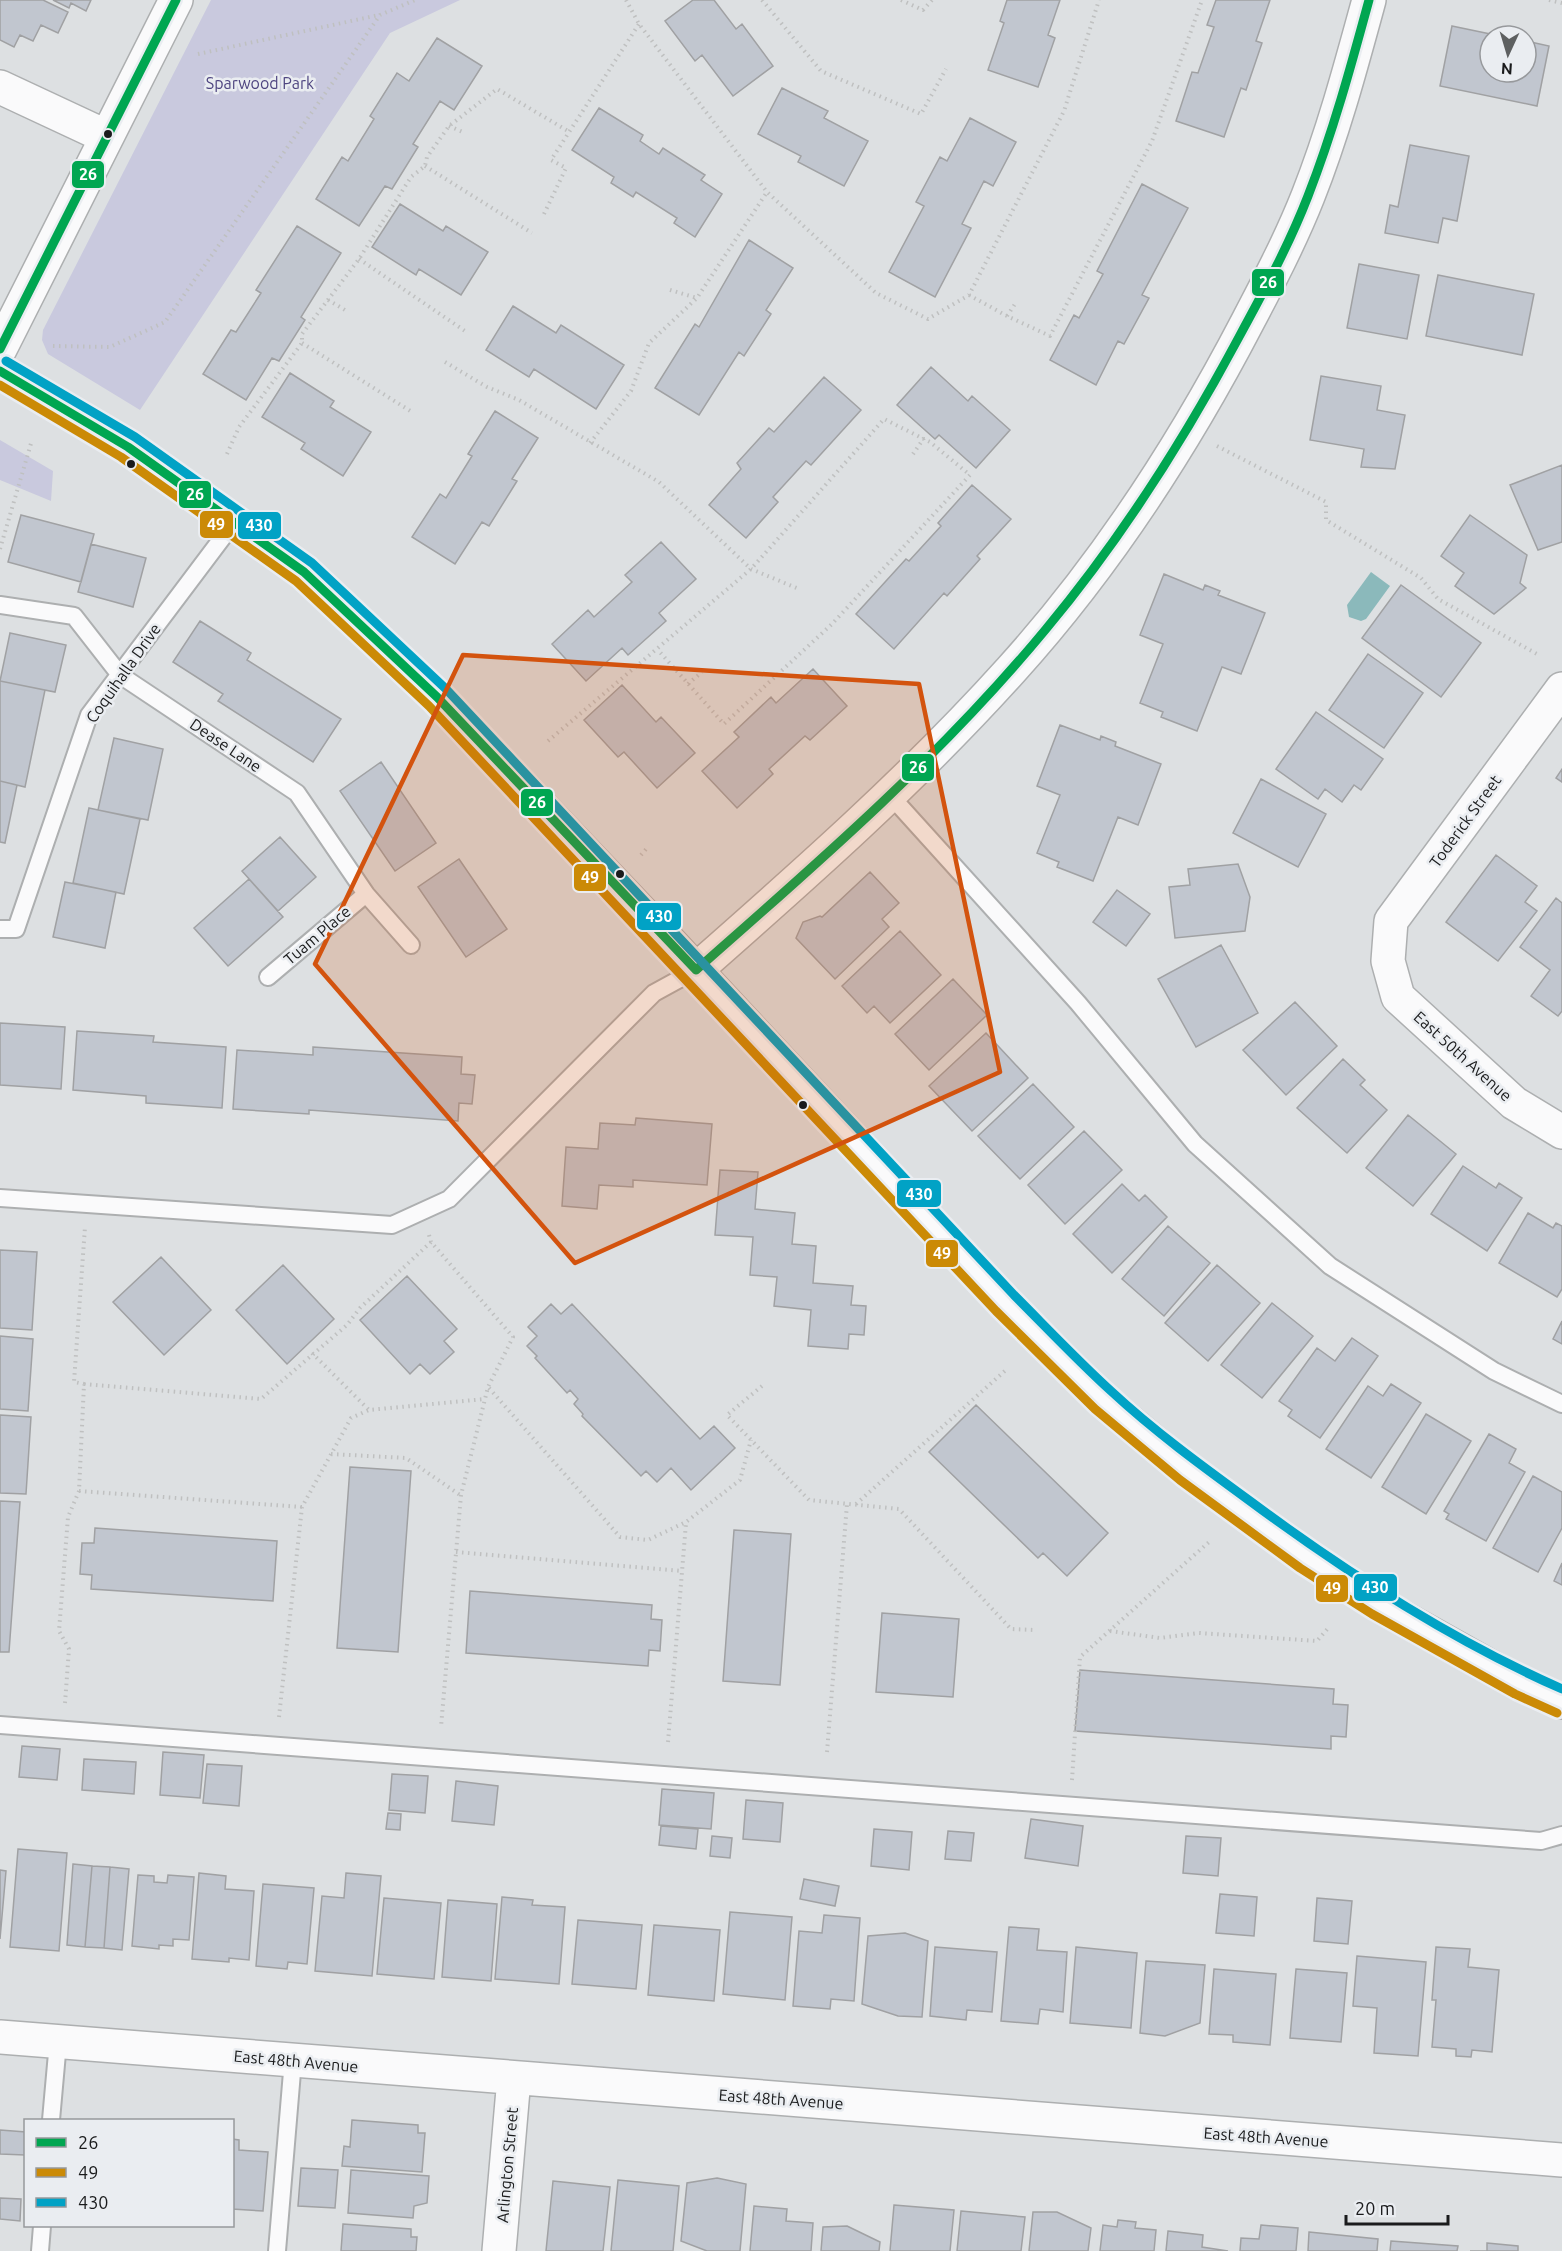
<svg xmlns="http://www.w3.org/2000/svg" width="1562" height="2251" font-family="Ubuntu,sans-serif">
<rect width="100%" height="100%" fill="#dde0e2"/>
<path fill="#c9c9de" d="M211,0H460L390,33L140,410L48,354L42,340L43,330Z
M0,440L53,471L51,501L0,480Z"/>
<path fill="#8bb9bb" d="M1371,572L1390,586L1366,619L1361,621L1349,617L1347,605Z"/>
<path fill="#c1c6cf" stroke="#a0a1a3" stroke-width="1.5" d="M0,0H43L68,12L58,33L41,25L33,41L20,35L14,47L0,40Z
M53,0H91L86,11L71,3L69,8Z
M693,0H714L736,29L742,24L773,66L733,96L702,55L695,61L665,21Z
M1007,0H1060L1048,35L1055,38L1038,87L988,70L1004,23L1000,21Z
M1216,0H1270L1256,41L1262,43L1246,90L1241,88L1224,137L1176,121L1192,72L1198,73L1214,27L1207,25Z
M1452,26L1500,36H1490V72H1526V41L1549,46L1537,106L1440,86Z
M437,38L482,66L454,110L440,101L413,144L418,147L392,189L385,186L359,226L316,199L342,157L348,161L374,119L370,116L397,73L409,81Z
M782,88L828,111L824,118L868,141L844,186L798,162L801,156L758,134Z
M599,108L643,135L640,141L659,154L663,148L705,175L701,180L722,194L695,237L674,223L677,218L636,192L633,197L611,183L614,177L572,150Z
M970,118L1016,142L993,186L984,181L962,224L971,228L935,297L889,272L924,206L916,202L940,157L947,161Z
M1410,145L1469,156L1457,221L1443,218L1438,243L1385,233L1390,205L1398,207Z
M1142,184L1188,208L1142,295L1149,298L1124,344L1118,341L1096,385L1050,360L1074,315L1079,318L1103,274L1097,271Z
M400,204L443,231L446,226L488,252L461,295L419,269L416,275L372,247Z
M297,226L341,253L301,317L305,320L279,361L272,358L246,400L203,374L231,330L236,332L261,293L256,290Z
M749,240L793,268L766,310L771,314L744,356L739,352L699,415L655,388L695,324L699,327Z
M1359,264L1419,275L1407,339L1347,328Z
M1438,275L1534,294L1522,355L1426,336Z
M513,306L556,333L561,325L624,365L596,409L534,369L529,377L486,350Z
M931,367L968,401L972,396L1010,430L976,468L939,435L935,439L897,405Z
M290,373L334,401L330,407L371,432L343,476L301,449L305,443L262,417Z
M1321,376L1381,386L1377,410L1405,415L1395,469L1361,467L1364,449L1310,440Z
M824,377L861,410L811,465L806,461L773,497L778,502L746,538L709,505L741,469L737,463L769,428L774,432Z
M495,411L538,438L512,479L517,481L489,526L482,522L455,564L412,537L440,494L446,498L472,456L468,454Z
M1562,465V542L1538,550L1510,485Z
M972,485L1011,519L977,556L980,559L947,596L944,593L894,649L856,614L906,559L909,561L941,526L938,523Z
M21,515L94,534L81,582L8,562Z
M1470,515L1527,555L1520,583L1526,588L1494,614L1455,586L1464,573L1441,556Z
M661,542L696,579L659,613L666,621L628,655L622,648L586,681L552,644L588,610L594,617L632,582L625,575Z
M91,544L146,558L133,607L78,592Z
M1164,574L1203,590L1205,585L1220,591L1218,595L1265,613L1241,674L1222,667L1197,731L1161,717L1163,712L1140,703L1163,644L1140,635Z
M1401,585L1481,643L1441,697L1362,638Z
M200,621L251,653L247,660L341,719L313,762L218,701L223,694L173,662Z
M10,633L66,645L55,692L0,681Z
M1368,654L1423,693L1384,748L1329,710Z
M813,669L847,706L810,740L805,736L769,769L773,774L737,808L702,771L739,737L734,732L771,697L776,703Z
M0,681L45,690L25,787L0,781Z
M622,685L656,722L661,717L695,753L657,788L624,752L618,757L584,720Z
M1316,712L1383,759L1361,790L1354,785L1342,802L1325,789L1318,799L1276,769Z
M1060,725L1100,740L1101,736L1116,742L1115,746L1161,764L1138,825L1118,817L1093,881L1057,867L1059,862L1037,853L1060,795L1037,786Z
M114,738L163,749L148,820L98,810Z
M381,762L436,843L395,871L340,791Z
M1562,769V782L1556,778Z
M1261,779L1326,814L1298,867L1233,833Z
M0,781L17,785L5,843L0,842Z
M89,808L140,819L124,894L73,883Z
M280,837L316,877L278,911L242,871Z
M1496,855L1537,886L1525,902L1537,911L1498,961L1446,922Z
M459,859L507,929L466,957L418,887Z
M1238,864L1250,897L1245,931L1175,938L1169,887L1190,885L1188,869Z
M870,872L899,903L882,919L889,927L835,979L796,938L803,922L820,916L822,917Z
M249,879L283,917L228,966L194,928Z
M65,882L116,892L105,948L53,937Z
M1117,890L1150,914L1126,946L1093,922Z
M1556,898L1562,903V1011L1558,1016L1531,996L1550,970L1520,947Z
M900,931L941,975L890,1023L874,1006L867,1013L842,986Z
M1221,945L1258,1013L1196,1047L1158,979Z
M953,979L987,1015L929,1070L895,1034Z
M1295,1002L1337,1046L1286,1095L1243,1050Z
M0,1023L65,1027L61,1089L0,1085Z
M77,1031L154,1036L153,1042L226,1047L222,1108L146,1103V1096L73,1090Z
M986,1033L1028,1078L972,1131L929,1086Z
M313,1047L462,1057L461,1074L475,1075L472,1104L459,1103L458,1121L309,1110V1114L233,1109L237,1050L313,1055Z
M1343,1059L1365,1080L1360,1085L1387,1110L1347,1153L1297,1108Z
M1033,1084L1074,1127L1020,1179L978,1136Z
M1408,1115L1456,1154L1413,1206L1366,1168Z
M636,1118L712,1124L707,1185L633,1180V1187L599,1185L597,1209L562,1206L566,1147L598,1149L600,1123L635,1125Z
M1084,1131L1122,1170L1065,1224L1028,1185Z
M1463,1166L1496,1188L1499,1183L1522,1198L1487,1251L1431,1214Z
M720,1170L758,1172L755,1209L795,1213L792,1244L816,1246L813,1283L853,1286L851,1305L866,1306L864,1335L849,1334L848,1349L808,1346L811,1310L774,1306L777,1277L750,1275L753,1237L715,1235Z
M1122,1184L1139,1201L1145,1195L1167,1217L1112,1273L1073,1234Z
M1528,1213L1553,1228L1556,1223L1562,1226V1289L1557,1297L1499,1263Z
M1168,1226L1210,1263L1164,1316L1122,1279Z
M0,1250L37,1252L32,1330L0,1328Z
M161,1257L211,1310L164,1355L113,1302Z
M283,1265L334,1319L287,1364L236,1310Z
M1217,1265L1260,1303L1208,1361L1165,1323Z
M407,1276L457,1329L444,1341L454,1352L430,1374L420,1364L410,1374L360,1320Z
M1272,1303L1313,1336L1262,1398L1221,1365Z
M551,1304L561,1314L572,1304L700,1439L714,1426L735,1448L691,1490L671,1468L657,1482L646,1471L641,1476L582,1416L583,1414L574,1404L578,1399L570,1390L567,1393L535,1358L537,1356L527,1346L537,1336L528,1327Z
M1562,1321V1344L1553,1339Z
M0,1336L33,1339L28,1411L0,1409Z
M1352,1338L1378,1356L1320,1438L1288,1416L1292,1410L1279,1401L1317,1348L1335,1361Z
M1391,1384L1421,1403L1371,1478L1326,1449L1368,1386L1383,1396Z
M976,1405L1108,1533L1067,1576L1043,1553L1038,1558L929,1452Z
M1426,1414L1471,1441L1426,1514L1382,1487Z
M0,1415L31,1417L26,1494L0,1493Z
M1489,1434L1516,1449L1509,1463L1525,1472L1486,1541L1446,1519L1449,1514L1444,1511Z
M350,1467L411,1471L398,1652L337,1648Z
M1533,1476L1562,1492V1528L1538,1572L1493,1548Z
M0,1501L20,1502L9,1652H0Z
M95,1528L277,1541L273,1601L91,1589L92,1575L80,1574L82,1543H94Z
M734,1530L791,1534L780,1685L723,1681Z
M1562,1563V1585L1554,1581Z
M470,1591L652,1605L651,1619L662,1620L660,1651L649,1650L648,1666L466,1653Z
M882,1613L959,1619L953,1697L876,1692Z
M1080,1670L1334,1689L1333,1704L1348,1705L1346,1737L1331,1736V1749L1075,1731Z
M22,1746L60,1749L57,1780L19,1777Z
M163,1752L204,1755L200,1798L160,1795Z
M84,1759L136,1762L134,1794L82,1790Z
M207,1764L242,1766L239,1806L203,1803Z
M392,1774L428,1776L425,1813L389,1810Z
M456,1781L498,1786L494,1825L452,1821Z
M662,1789L714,1793L711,1829L659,1825Z
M746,1800L783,1803L780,1842L743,1839Z
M388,1813L401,1814L400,1830L386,1829Z
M1031,1819L1083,1826L1078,1866L1025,1858Z
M661,1826L698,1829L696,1849L659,1845Z
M874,1829L912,1832L909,1870L871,1866Z
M948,1831L974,1833L971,1861L945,1859Z
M712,1836L732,1838L730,1858L710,1856Z
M1186,1836L1221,1838L1218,1876L1183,1873Z
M18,1849L67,1853L59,1951L10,1947Z
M73,1864L92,1866L85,1947L67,1945Z
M92,1866L110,1867L104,1948L85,1947Z
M110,1867L129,1869L122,1950L104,1948Z
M0,1870L6,1871L0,1939Z
M199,1873L226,1876L225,1889L254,1891L249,1960L229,1958V1962L192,1959Z
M346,1873L381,1876L372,1976L315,1971L322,1896L344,1898Z
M138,1875L154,1876V1882L167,1883L168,1875L194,1877L189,1940L173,1939V1946L159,1945V1949L132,1946Z
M804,1879L839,1886L835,1906L800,1899Z
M263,1884L314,1888L307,1964L288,1962L287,1969L256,1966Z
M1220,1894L1257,1897L1254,1936L1216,1933Z
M502,1897L533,1900L532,1905L565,1907L559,1984L495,1979Z
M384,1898L441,1903L434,1979L377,1974Z
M1317,1898L1352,1901L1348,1944L1314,1941Z
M448,1900L497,1904L491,1981L442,1977Z
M730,1912L792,1917L785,2000L723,1994Z
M824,1915L860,1918L854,2001L831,1999L830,2009L793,2006L799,1931L822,1933Z
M578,1920L642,1925L636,1989L572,1984Z
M654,1925L720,1930L714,2001L648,1995Z
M1009,1927L1039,1929L1037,1950L1067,1952L1063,2012L1040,2009L1038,2024L1001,2021Z
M905,1933L928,1941L922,2017L898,2016L862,2004L868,1936Z
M935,1947L997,1952L992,2012L967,2010L966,2020L930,2016Z
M1076,1947L1137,1953L1131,2028L1070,2023Z
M1436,1947L1470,1949L1468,1967L1499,1970L1492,2052L1472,2050L1471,2057L1456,2056V2049L1432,2047L1436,2000H1432Z
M1357,1956L1426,1962L1418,2056L1374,2053L1377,2008L1353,2006Z
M1146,1961L1205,1965L1200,2023L1165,2036L1140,2033Z
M1214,1969L1276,1974L1270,2045L1233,2042V2035L1209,2034Z
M1296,1969L1347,1973L1341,2042L1290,2038Z
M352,2120L418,2125V2133H425L422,2172L342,2166L344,2146L350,2147Z
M0,2130L26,2132L25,2155L0,2154Z
M232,2139L239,2140V2150L268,2152L263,2211L232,2209Z
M301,2168L338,2170L335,2208L298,2206Z
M351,2170L429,2176L427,2203L414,2206L413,2218L348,2213Z
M717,2178L746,2184L740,2251H707L681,2241L687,2183Z
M618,2180L679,2186L673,2251H611Z
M553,2181L610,2187L603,2251H546Z
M0,2198L21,2199L20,2221L0,2219Z
M894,2205L954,2210L950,2251H890Z
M754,2206L787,2209L786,2221L813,2223L811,2251H750Z
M961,2211L1025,2217L1021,2251H957Z
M1033,2212H1057L1091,2228L1088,2251H1029Z
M1118,2220L1136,2222L1135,2228L1156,2230L1154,2251H1100L1103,2225L1117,2227Z
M343,2224L411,2229V2237H417L416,2251H341Z
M1261,2225L1298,2228L1296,2251H1240L1241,2238L1259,2239Z
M847,2226L880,2242L879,2251H821L823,2227Z
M1168,2231L1203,2235L1202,2247L1228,2251H1166Z
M1309,2232L1378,2239L1377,2251H1308Z
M1391,2241L1458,2246L1457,2251H1390Z
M1487,2243L1518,2246V2251H1470H1487Z"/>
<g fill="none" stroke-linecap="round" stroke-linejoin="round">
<defs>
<path id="service" d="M0,605L74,616L120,675L297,793L366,894L411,945
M889,794L1078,1003L1195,1144L1330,1266L1494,1371L1562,1404
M0,929H16L89,715L235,521
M268,977L366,894
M0,1198L392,1225L449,1199L654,993L696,970
M0,1725L1541,1841L1562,1835
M51,2120L58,2042
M40,2251L42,2226
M277,2251L293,2060"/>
<path id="minor" d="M0,87L105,136
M0,349L176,0
M1562,689L1391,921L1388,961L1398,997L1514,1103L1562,1132
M696,970C804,875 914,778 1011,670C1105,566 1183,446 1248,321C1269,281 1291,239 1308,196C1333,133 1351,66 1369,0
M0,2037L1562,2160
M499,2251L514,2078"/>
<path id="tertiary" d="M0,371L128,447L304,572L437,697L661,933L1005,1303L1103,1400L1187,1470L1307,1558L1378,1604L1521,1684L1562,1702"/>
</defs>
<use href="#service" stroke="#adafb0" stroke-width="20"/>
<use href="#minor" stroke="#adafb0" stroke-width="36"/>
<use href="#tertiary" stroke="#adafb0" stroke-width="36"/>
<path stroke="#bfc0c0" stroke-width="4" stroke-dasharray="1.5 4.5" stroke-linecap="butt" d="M626,0L639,24L767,192L876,293L928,319L969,295L1064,111L1099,0
M762,0L821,71L921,114L946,69
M901,0L923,10L932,0
M1549,0L1562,3
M198,54L379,15
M449,126L465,133
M425,166L532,233
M544,214L566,168L551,160L639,24
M359,259L465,331
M670,290L697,298
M969,295L1007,316L1050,336L1152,141L1202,0
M328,300L345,310
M1007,316L1015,304
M302,343L412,412
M53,346L110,347L165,322L380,15L415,0
M445,362L487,387L519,400L659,482L751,569L799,589
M590,443L631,391L649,343L697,298L767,192
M1217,446L1326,502V520L1421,578L1438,599L1537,654
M227,454L239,427L302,343V334L359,259L411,177L425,166L427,157L449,126L497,89L568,131
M913,454L924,438
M0,549L32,440
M688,684L702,672
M548,741L751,569L884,419L930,442L970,475L832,624L724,724L658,650
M641,855L647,848
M429,1235L431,1242L513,1337L488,1387L461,1495L441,1727
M312,1353L369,1410
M84,1384L261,1399L347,1325L360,1308L431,1242
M762,1386L727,1415L809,1500L899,1509L1011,1629L1035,1630
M489,1388L620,1537L648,1540L686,1522L740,1480L751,1440
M331,1454L406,1458L460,1495
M79,1491L302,1507
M856,1504L1006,1370
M456,1552L682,1571
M1110,1631L1160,1638L1199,1633L1317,1641L1330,1626
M65,1703L69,1649L59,1631L68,1517L79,1491L84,1384L74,1382L85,1227
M279,1717L302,1507L351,1418L369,1410L485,1399
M668,1742L686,1523
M827,1752L847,1504
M1072,1780L1080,1657L1209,1542"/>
<use href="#service" stroke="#fafafb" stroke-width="16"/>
<use href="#minor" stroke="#fafafb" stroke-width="33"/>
<use href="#tertiary" stroke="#fafafb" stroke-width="33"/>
<defs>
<path id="bus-1" d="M0,349L176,0
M0,371L128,447L304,572L437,697L696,970
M696,970C818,863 942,755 1046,629C1121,539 1184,440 1239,337C1264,291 1289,245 1308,196C1333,132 1351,66 1369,0"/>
<path id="bus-2" d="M0,385L121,457L296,581L429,706L996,1311L1095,1409L1180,1480L1300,1568L1372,1614L1515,1694L1557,1713"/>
<path id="bus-3" d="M6,361L135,437L312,563L446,689L1014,1295C1046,1327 1077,1360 1111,1391C1154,1431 1202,1466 1250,1501C1347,1573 1451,1640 1562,1689"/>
</defs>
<use href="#bus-1" stroke="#eaedf1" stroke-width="14"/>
<use href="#bus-2" stroke="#eaedf1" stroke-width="14"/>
<use href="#bus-3" stroke="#eaedf1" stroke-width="14"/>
<use href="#bus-1" stroke="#00a651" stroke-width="9"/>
<use href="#bus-2" stroke="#cb8a06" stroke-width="9"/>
<use href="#bus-3" stroke="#01a2c5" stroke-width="9"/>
</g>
<path fill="#d3530e" fill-opacity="0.2" stroke="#d3530e" stroke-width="4.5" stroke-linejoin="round" d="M463,655L919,684L1000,1072L575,1263L315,964Z"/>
<g fill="#1a1b1c" stroke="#eaedf1" stroke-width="2">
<circle cx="108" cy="134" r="5"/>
<circle cx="131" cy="464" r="5"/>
<circle cx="620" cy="874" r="5"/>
<circle cx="803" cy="1105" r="5"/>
</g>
<g text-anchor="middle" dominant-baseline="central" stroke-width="5" stroke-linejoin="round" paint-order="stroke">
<g font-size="16" fill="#4e4580" stroke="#eaedf1">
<text x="260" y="83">Sparwood Park</text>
</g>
<g font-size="16" fill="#1a1b1c" stroke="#eaedf1">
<text transform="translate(123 673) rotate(-55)">Coquihalla Drive</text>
<text transform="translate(226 745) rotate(34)">Dease Lane</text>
<text transform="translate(1465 821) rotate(-54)">Toderick Street</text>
<text transform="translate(317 935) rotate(-40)">Tuam Place</text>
<text transform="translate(1463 1056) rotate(42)">East 50th Avenue</text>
<text transform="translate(296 2061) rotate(5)">East 48th Avenue</text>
<text transform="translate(781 2099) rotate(4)">East 48th Avenue</text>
<text transform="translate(1266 2137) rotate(4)">East 48th Avenue</text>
<text transform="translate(507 2165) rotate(-85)">Arlington Street</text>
</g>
</g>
<g stroke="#eaedf1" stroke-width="2">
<rect x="71" y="160" width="34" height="29" rx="6" fill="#00a651"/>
<rect x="1251" y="268" width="34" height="29" rx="6" fill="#00a651"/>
<rect x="178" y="480" width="34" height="29" rx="6" fill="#00a651"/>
<rect x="199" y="510" width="35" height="29" rx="6" fill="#cb8a06"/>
<rect x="237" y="511" width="45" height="29" rx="6" fill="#01a2c5"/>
<rect x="901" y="753" width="34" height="29" rx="6" fill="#00a651"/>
<rect x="520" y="788" width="34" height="29" rx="6" fill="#00a651"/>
<rect x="573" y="863" width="34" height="29" rx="6" fill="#cb8a06"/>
<rect x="636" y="902" width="46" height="29" rx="6" fill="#01a2c5"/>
<rect x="896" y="1179" width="46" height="29" rx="6" fill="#01a2c5"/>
<rect x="925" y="1239" width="34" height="29" rx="6" fill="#cb8a06"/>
<rect x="1353" y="1573" width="45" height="29" rx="6" fill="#01a2c5"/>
<rect x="1315" y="1574" width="34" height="29" rx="6" fill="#cb8a06"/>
</g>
<g font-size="16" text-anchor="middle" font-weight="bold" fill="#fff">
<text x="88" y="180">26</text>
<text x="1268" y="288">26</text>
<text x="195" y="500">26</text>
<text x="216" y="530">49</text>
<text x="259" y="531">430</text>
<text x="918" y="773">26</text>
<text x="537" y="808">26</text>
<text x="590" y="883">49</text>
<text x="659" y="922">430</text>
<text x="919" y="1200">430</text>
<text x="942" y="1259">49</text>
<text x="1375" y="1593">430</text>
<text x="1332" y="1594">49</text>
</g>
<rect x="24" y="2119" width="210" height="108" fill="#eaedf1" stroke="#97999c" stroke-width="1.5"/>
<rect x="36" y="2138" width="30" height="9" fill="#00a651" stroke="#97999c" stroke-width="1.5"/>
<text x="78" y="2149" font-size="18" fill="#1a1b1c">26</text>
<rect x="36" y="2168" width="30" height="9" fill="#cb8a06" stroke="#97999c" stroke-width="1.5"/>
<text x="78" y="2179" font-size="18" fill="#1a1b1c">49</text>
<rect x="36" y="2198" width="30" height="9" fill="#01a2c5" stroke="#97999c" stroke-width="1.5"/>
<text x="78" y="2209" font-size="18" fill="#1a1b1c">430</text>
<g transform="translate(1508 54) rotate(184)"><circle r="28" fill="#eaedf1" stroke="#97999c" stroke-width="1.5"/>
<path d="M0-4.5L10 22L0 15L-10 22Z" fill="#5e6061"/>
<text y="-9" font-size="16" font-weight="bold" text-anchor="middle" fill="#1a1b1c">N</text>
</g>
<path d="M1346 2215v9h102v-9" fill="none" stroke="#1a1b1c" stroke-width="3"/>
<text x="1355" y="2215" font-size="18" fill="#1a1b1c" stroke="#eaedf1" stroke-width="4.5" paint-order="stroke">20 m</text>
</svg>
